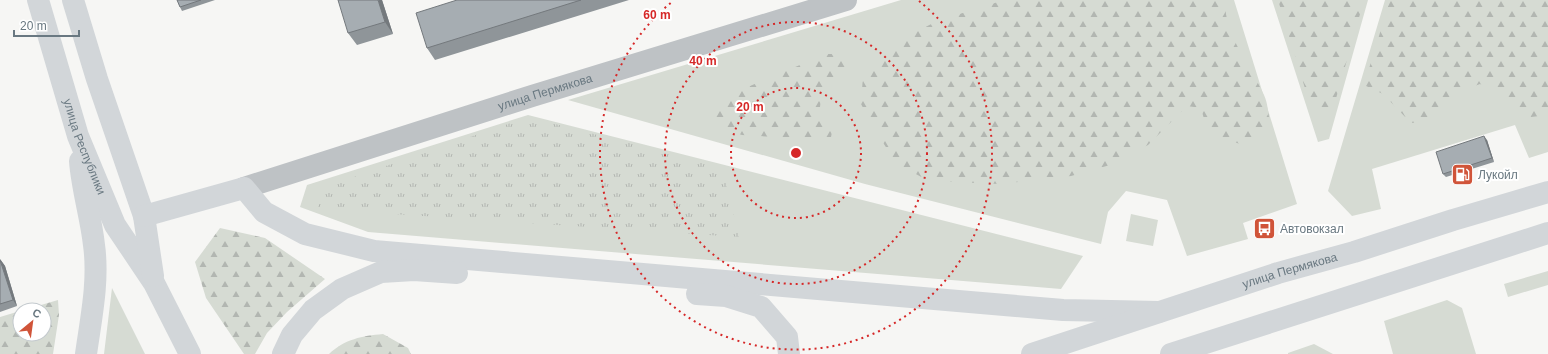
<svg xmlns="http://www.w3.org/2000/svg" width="1548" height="354" font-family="Helvetica,sans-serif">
<defs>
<pattern id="forest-firs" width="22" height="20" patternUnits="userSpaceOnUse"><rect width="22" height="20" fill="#d6dbd3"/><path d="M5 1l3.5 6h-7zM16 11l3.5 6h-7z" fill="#b2b6b1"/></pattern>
<pattern id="park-tufts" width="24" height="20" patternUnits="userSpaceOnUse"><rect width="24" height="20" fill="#d6dbd3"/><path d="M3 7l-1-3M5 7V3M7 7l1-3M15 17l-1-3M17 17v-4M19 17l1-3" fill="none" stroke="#b2b6b1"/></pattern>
</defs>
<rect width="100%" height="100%" fill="#f6f6f4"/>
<path fill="#d6dbd3" d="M901,0H1234L1297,204L1243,223L1248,239L1187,256L1167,200L1126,191L1108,212L1101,244L865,184L568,100Z
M1272,0H1368L1329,139L1318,142Z
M1385,0H1548V152L1529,158L1515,125L1372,169L1381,209L1352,216L1328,191Z
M528,115L1083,256L1061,289L368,232L300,207L307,185Z
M1131,214L1158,220L1153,246L1126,241Z
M1548,271V285L1508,297L1504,284Z
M112,288L145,354H104Z
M1447,300L1462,308L1476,354H1393L1384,321Z
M1314,344L1333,354H1288V353Z"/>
<path fill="url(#forest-firs)" d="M1012,0H1225C1224,35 1250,64 1264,95C1268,103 1268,114 1270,122L1258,141L1243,145L1225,139L1207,130L1201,108L1187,106L1148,145L1110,165L1071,176L1000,184L929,181L897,164L878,135L861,104L863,76L893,44L937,21L998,2Z
M1278,0H1364L1331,116L1311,108Z
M1390,0H1548V115L1531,117L1508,98L1480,84L1453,94L1434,121L1411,123L1383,94L1364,85Z
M826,54H838L847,59L848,67L821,98L820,107L832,132L831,137L824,140L742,135L720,128L712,120L713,111L720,101L750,86Z
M220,228L265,238L325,279L287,312L267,333L255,354H244L206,298L195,262Z
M58,300L59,315L53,354H0V317L20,311V334H44V310H24Z
M383,334L408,348L411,354H329C345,339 362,336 383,334Z"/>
<path fill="url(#park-tufts)" d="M528,117L722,167L739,237L318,209L319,189Z"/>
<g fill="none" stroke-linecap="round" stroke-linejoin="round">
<path stroke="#bec2c5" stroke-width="22" id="s1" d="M244,188L532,96L846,0"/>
<g stroke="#d2d6d9" stroke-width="22">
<path id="s2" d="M38,0L78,136L115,225L154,283L190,354"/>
<path d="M73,0L97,79L144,216L153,276"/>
<path d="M80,161C82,189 91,217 94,245C99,281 91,318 86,354"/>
<path d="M144,216L244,188L264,212L305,234L374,251L1063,310L1159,312"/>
<path d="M697,294L726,296L761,307L787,337L789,354"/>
<path d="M283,354L292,335L313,310L342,289L381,272L414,270L457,273"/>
<path id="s3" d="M1032,354L1278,273L1354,252L1453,220L1548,192"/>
<path d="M1171,354L1548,233"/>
</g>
</g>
<path fill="#8f9599" d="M177,0H215L182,11L180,7Z
M382,0L393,34L357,45L348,33Z
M457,0H629L435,60L427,48Z
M1487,140L1494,162L1446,177L1443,174Z
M0,259L5,266L17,306L0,312Z"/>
<path fill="#74797d" d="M378,0H382L393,34L385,22Z
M1484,136L1487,140L1494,162L1492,158Z
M0,259L5,266L17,306L13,300Z"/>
<path fill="#a6adb2" stroke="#74797d" d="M177,0H201L180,7Z
M338,0H378L385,22L348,33Z
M457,0H581L427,48L416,13Z
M1484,136L1492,158L1443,174L1436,152Z
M0,260L13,300L0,304Z"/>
<g fill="none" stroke="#d62828" stroke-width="2" stroke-dasharray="2 4">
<circle cx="796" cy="153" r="65"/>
<circle cx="796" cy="153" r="131"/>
<path d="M919 1A196 196 0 1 1 673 1"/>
</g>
<defs>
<symbol id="fuel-square" viewBox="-11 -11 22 22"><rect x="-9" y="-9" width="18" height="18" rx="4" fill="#d05439" stroke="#fff"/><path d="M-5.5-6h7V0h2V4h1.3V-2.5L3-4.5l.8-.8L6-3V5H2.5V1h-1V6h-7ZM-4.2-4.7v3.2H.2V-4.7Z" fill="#fff"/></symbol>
<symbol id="bus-square" viewBox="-11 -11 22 22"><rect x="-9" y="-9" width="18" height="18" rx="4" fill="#d05439" stroke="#fff"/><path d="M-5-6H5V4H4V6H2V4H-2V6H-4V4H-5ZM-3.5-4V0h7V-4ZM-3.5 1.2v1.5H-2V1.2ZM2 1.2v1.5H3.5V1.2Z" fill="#fff"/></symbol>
</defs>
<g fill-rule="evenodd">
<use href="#fuel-square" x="1450" y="162" width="25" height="25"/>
<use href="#bus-square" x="1252" y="216" width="25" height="25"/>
</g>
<g text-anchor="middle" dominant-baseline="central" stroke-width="4" stroke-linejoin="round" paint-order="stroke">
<g font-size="12" fill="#697881" stroke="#fff">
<text stroke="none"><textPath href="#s1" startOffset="316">улица Пермякова</textPath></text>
<text stroke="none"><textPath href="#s2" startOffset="154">улица Республики</textPath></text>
<text stroke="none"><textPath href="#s3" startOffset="271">улица Пермякова</textPath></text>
</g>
<g font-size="12" fill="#697881" stroke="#fff" text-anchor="start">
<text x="1478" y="175">Лукойл</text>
<text x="1280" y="229">Автовокзал</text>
</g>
</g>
<circle cx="796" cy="153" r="6" fill="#d62828" stroke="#fff" stroke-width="2"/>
<g font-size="12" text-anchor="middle" font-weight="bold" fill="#d62828" stroke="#fff" stroke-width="4" stroke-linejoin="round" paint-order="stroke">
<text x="657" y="19">60 m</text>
<text x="703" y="65">40 m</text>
<text x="750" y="111">20 m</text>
</g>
<g transform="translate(32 322) rotate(29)"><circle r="19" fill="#ffffff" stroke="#c3c9cd"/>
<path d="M0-3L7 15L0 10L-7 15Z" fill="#d05439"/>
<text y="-6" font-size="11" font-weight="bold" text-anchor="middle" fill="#697881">С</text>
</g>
<path d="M14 30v6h65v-6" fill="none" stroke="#697881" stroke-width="2"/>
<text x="20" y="30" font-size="12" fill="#697881" stroke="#ffffff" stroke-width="3" paint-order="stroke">20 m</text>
</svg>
